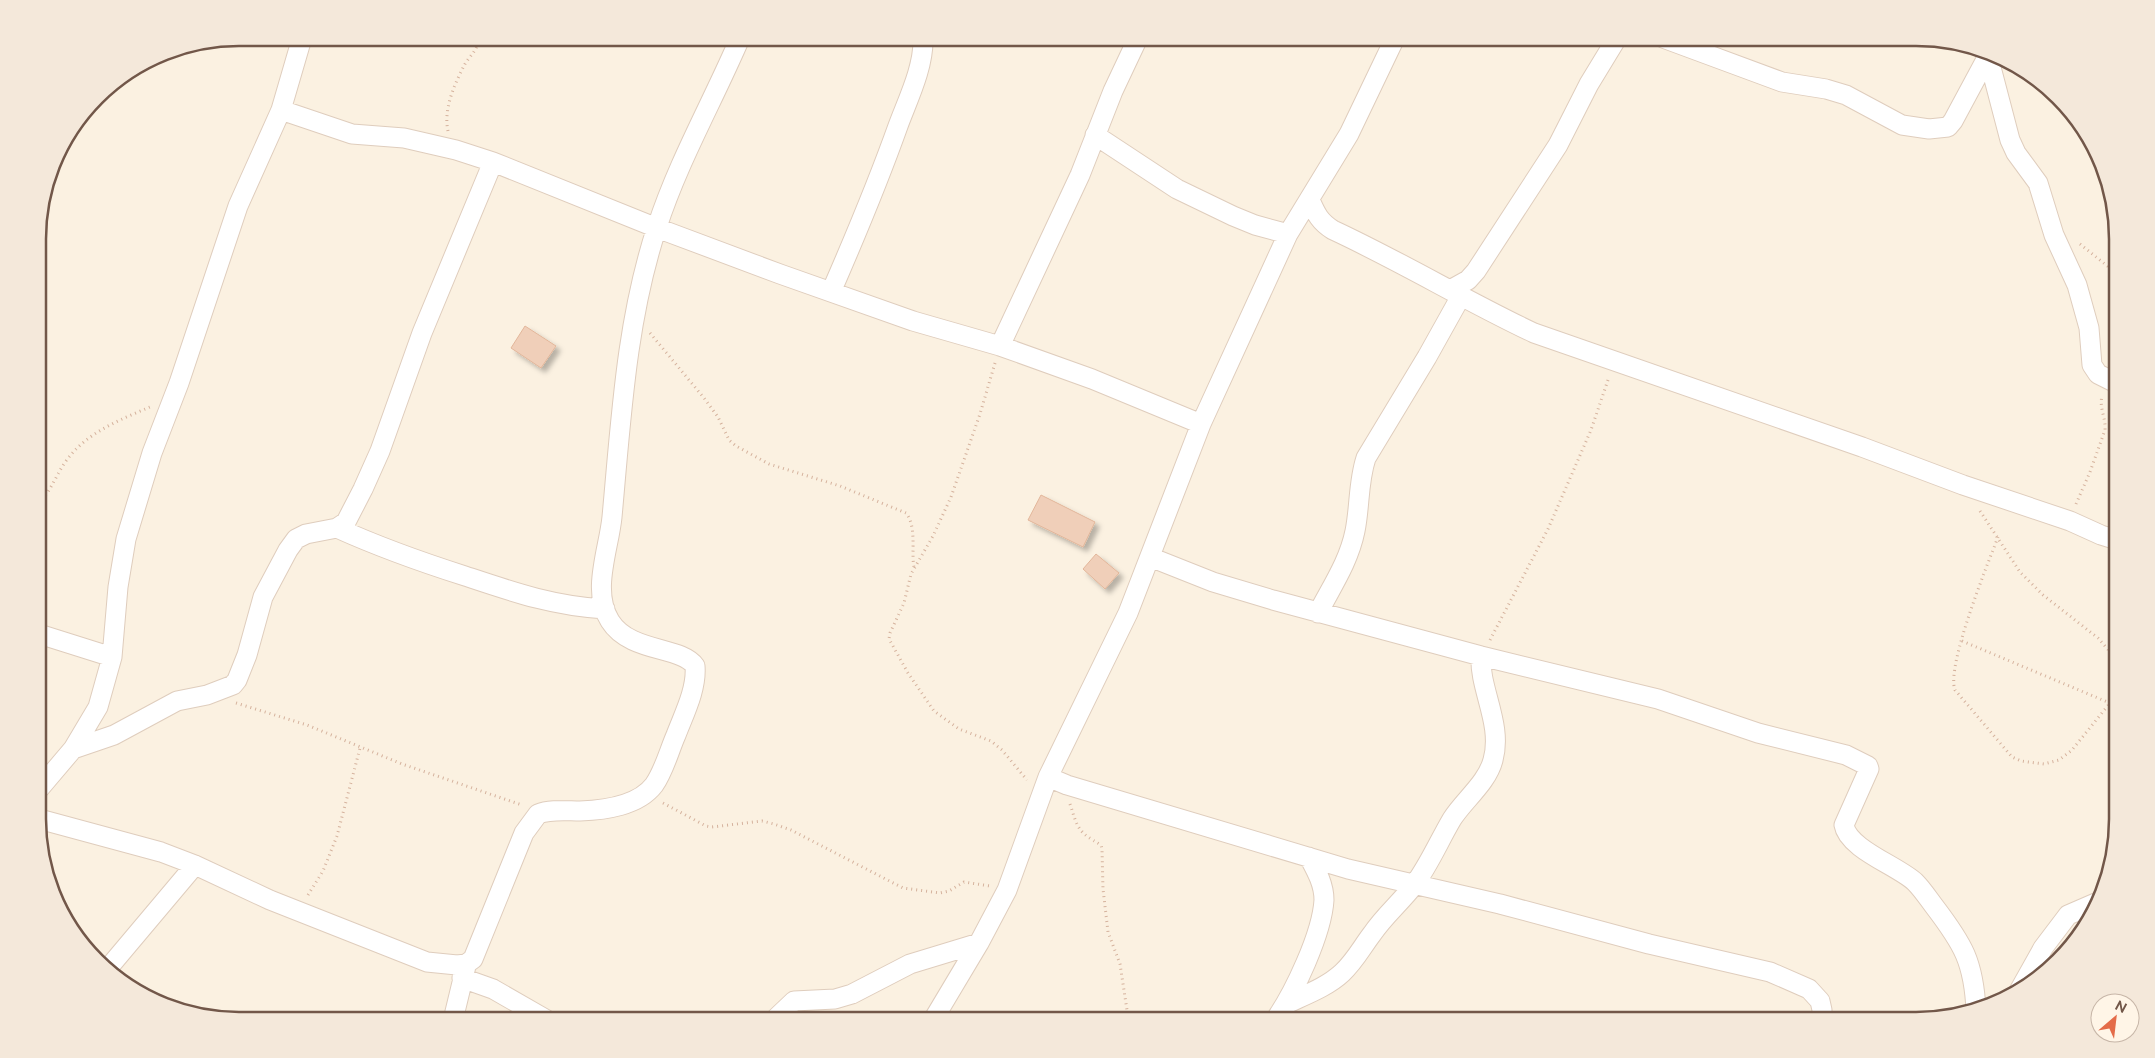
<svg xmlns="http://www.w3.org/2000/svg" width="2155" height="1058" font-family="Raleway,sans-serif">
<defs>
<filter id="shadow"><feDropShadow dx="4.5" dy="4.5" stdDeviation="2.5" flood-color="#0004"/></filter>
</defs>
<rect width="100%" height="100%" fill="#fbf1e1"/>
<path fill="#f0cfb9" stroke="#e2b69a" filter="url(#shadow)" d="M525,326L556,346L541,368L511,348Z
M1041,495L1095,522L1083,547L1028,520Z
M1096,554L1119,573L1105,589L1083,569Z"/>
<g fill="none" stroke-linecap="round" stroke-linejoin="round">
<defs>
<path id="minor" d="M1663,38L1782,82L1826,89L1846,95L1902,125L1929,129L1948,127L1953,121L1989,54
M1988,56L2010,140L2016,153L2038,183L2054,235L2077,285L2089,328L2092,365L2098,374L2116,383
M281,110L352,134L404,138L456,150L493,162L657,228L780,274L913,321L1000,346L1092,379L1201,424
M1095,135L1177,189L1233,216L1255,225L1288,234
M1310,200C1316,214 1320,222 1333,230C1402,262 1466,301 1534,333L1862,447L1963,485L2070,521L2101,535L2117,540
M1450,290L1468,280L1476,271L1558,145L1589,84L1617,38
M831,292C855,237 878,182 898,126C908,99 924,67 923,38
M1000,346L1080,175L1113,91L1138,38
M337,528C379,547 421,562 465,576C513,592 553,606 605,609
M1150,557L1213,582L1273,600L1481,656L1658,699L1758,733L1846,755L1868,766L1869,769L1844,825C1848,849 1898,866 1915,882C1922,889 1928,898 1934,906C1963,944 1974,962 1976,1011
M1318,613C1332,586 1349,561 1355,531C1360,507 1358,482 1366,458L1427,357L1461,296
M39,634L112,657
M73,749L114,735L177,701L207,695L233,685L237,680L247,655L263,597L288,550L296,539L306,534L337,528L346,522L363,489L380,451L422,333L493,162
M1048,777L1067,785L1348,869L1500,904L1649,944L1770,972L1809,989L1820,1001L1822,1010V1020
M39,789L73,749L98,707L112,657L118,587L126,539L152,453L179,383L238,206L281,110L302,38
M39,819L161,852L195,865L270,900L427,962L457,965L466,964L473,959L524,833L538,814C550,809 567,811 580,811C605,810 638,806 654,785C664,771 669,751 676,735C684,714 697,689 695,666C681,646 630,653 610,621C591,591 609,549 612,517C621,420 626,321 657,227C678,162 713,101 740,38
M110,966L195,865
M462,978L493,989L547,1020
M2019,991L2043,948L2068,915L2098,902
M1286,1004C1305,995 1327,987 1342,973C1355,961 1362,947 1372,934C1384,916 1401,902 1414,885C1429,865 1439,841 1452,819C1464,800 1487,783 1493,760C1503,724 1479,689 1481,656
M453,1020L466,966
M774,1020L794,1001L835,999L852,994L910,964L979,943
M933,1020L979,943L1007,890L1048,777L1128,613L1201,424L1288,234L1349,134L1395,38
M1275,1020C1294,993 1322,934 1324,900C1324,884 1316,870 1309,857"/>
</defs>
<use href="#minor" stroke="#dfcdbd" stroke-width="21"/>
<path stroke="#d5b29d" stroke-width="3" stroke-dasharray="1 4" stroke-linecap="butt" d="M448,131C443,109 455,83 465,64C472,53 476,52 480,38
M2080,244L2116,273
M650,333L704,398L718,417L729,440L736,446L769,464L840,486L906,513C917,527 911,551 914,568
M995,363L980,414L951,497L933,536L911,574L904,603L890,633L889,639L908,673L934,711L959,729L991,741L1002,750L1027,780
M39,503C51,491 56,475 66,461C86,433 119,420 150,407
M2076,504L2090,472L2105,430C2106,418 2099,408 2102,396
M1980,511L2020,572L2043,595L2098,638L2117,660
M1998,537C1987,566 1946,666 1955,690L2012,757L2021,761L2044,764L2059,760L2072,750L2110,703
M1490,640L1548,529L1591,430L1609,377
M1962,641L2117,706
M236,703L307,725L402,764L522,805
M663,803L706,826L712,827L762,821L774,824L791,830L903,888L940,893L949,891L964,882L990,886
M1070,804C1078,829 1078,832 1101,845L1102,849L1103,889L1108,932L1120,964L1127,1010L1133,1020
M308,895L323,871L337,836L360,748"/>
<use href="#minor" stroke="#fff" stroke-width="19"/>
</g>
<path d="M0 0H2155V1058H0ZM239 46H1916A193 193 0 0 1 2109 239V819A193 193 0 0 1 1916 1012H239A193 193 0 0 1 46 819V239A193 193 0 0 1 239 46Z" fill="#f4e8da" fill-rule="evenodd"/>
<path fill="none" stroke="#725749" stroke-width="2.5" d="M239 46H1916A193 193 0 0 1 2109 239V819A193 193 0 0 1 1916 1012H239A193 193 0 0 1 46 819V239A193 193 0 0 1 239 46Z"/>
<g transform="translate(2115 1018) rotate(28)"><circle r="24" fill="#fff5e7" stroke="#c7b6a8"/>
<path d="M0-4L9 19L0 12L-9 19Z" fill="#e46b48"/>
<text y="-8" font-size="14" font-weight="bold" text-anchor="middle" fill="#725749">N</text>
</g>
</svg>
